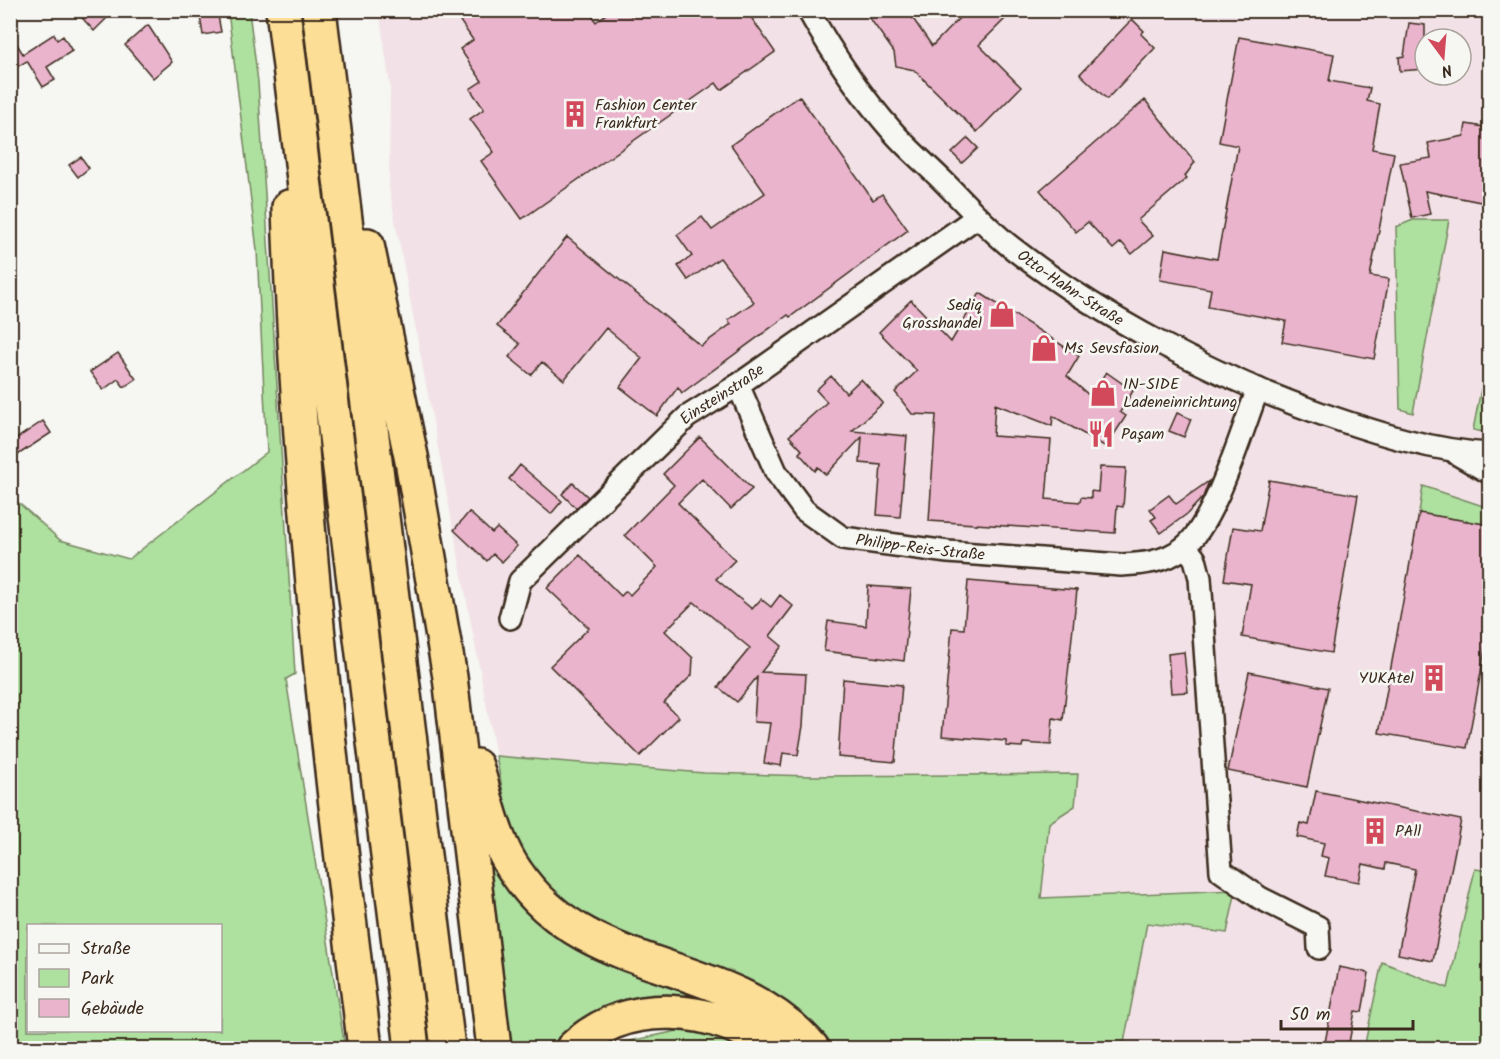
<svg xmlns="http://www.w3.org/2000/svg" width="1500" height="1059" font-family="Kalam,sans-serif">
<rect width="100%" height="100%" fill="#f6f6f2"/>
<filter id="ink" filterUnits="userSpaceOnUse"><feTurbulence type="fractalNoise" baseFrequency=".0167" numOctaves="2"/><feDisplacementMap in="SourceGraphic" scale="12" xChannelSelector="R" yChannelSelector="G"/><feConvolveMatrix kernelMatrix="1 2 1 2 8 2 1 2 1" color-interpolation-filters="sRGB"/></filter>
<g filter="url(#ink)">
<path fill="#f2e2e7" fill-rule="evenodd" d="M379,11H1489L1490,871L1475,869L1448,988L1382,962L1364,1048H1123L1147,923L1227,933L1236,890L1041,898L1049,822L1075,806L813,776L704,773L496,756L389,188L390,85ZM1425,39H1461V75H1425Z"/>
<path fill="#aee0a0" stroke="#74855f" stroke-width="1.5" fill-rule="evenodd" d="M228,11H249L258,82L295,674L286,679L345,1048H11V496L60,540L129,559L267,452L257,250ZM28,926H220V1030H28Z
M1413,220H1449L1413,413L1400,409L1396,227Z
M1481,389L1489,391V433L1473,430Z
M1423,486L1489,508V525L1419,513Z
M496,756L704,773L813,776L1078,774L1075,806L1049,823L1041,898L1236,890L1227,933L1147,923L1123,1048H612L621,1043L691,1028L700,1007L563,1048H508L484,853L585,920L543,885L513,846Z
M1475,869L1489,871V1048H1364L1382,962L1448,988Z"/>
<path fill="#eab4cc" stroke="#3b2a1e" stroke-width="1.5" d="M75,10H115L94,31Z
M199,10H217L221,32L203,35Z
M475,10H588L596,22L611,10H626L631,16L639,10H746L775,52L721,90L716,83L522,219L481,161L494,152L470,119L484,109L470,89L482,81L460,49L473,40L460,21Z
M864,10H907L932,46L967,10H1014L979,45L1021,87L977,132L914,70L896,66L894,52Z
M1132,19L1144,31L1141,34L1155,48L1107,99L1080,74Z
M1409,23L1425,25V69L1400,71L1399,57L1404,56Z
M148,25L172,62L153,78L125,45Z
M10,33L23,54L54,34L57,40L63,36L72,51L47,67L55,80L43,87L27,61L10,71Z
M1239,37L1334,54L1329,81L1370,88L1367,101L1380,104L1372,149L1394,153L1370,276L1389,279L1374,359L1282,342L1286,321L1208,307L1211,289L1160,280L1165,249L1217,259L1238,146L1219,142Z
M799,96L873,200L882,194L908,230L790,317L788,315L682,393L678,387L657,416L620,387L642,358L606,328L564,380L542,362L531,375L509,357L520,344L497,326L567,237L701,346L731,324L728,320L754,302L720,258L688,280L678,266L692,256L677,235L702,217L712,230L765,193L731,145Z
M1145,100L1195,162L1185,176L1187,178L1138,220L1153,236L1132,254L1121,242L1113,249L1088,222L1076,232L1040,190Z
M1466,124L1490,128V156L1481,202L1425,191L1430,214L1412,218L1400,163L1431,158L1428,143L1464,136Z
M968,138L978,148L962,163L952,153Z
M81,157L89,168L78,177L69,165Z
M980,293L1079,356L1067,376L1090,396L1106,372L1133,391L1120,412L1126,416L1106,447L1053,416L1052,426L995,404L993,436L1051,440L1046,499L1080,502L1081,497L1091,498V491L1098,492L1100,467L1126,468L1123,507L1117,506L1115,533L929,521L936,415L912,414L895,392L917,371L879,332L911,300L951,342Z
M118,353L136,379L124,387L118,379L103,390L90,372Z
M831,376L846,393L861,379L883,403L852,431L907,436L900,517L877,515L881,465L860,463L862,437L826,475L818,467L815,471L799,453L802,450L789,436L827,402L816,390Z
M1177,413L1191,419L1184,437L1169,431Z
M43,421L51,433L10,460V443Z
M700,437L752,489L731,509L702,479L678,503L735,560L716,579L752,609L761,599L771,607L780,595L793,606L770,636L782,646L761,672L806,674L803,726L798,755L783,753L781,766L764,763L770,723L754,722L757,677L737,702L718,687L750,648L694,602L665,631L693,658L692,675L664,703L679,717L640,756L550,666L589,628L547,588L580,555L621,596L626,591L630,595L657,567L625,535L674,485L663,474Z
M520,465L562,501L551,514L509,479Z
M1269,480L1358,495L1331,653L1242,637L1251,584L1224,580L1233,527L1260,531Z
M1209,481L1203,497L1187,514L1161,533L1151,520L1156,517L1150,509L1169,495L1176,504Z
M573,483L588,497L576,508L562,494Z
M469,512L492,533L497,528L517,546L502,562L493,554L487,561L454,530Z
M1419,513L1490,525V623L1467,748L1379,733Z
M968,581L1077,590L1063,720L1053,718L1051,745L1023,743L1022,747L1006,746V741L942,736L952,628L964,629Z
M868,586L911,589L904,661L824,651L828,621L866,626Z
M1184,652L1188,692L1171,693L1168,654Z
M1249,672L1328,688L1307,787L1228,771Z
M843,679L902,685L895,762L838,757Z
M1316,791L1461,820L1433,961L1398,954L1415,869L1386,863L1385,869L1363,864L1359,882L1325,876L1329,858L1321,856L1324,843L1297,837L1300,823L1309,825Z
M1339,967L1369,973L1362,1012L1355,1011L1348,1048H1324Z"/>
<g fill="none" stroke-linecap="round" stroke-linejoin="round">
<defs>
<g id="street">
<path id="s1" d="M808,10C832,53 862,97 894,133C909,150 927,165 943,181C965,203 986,227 1011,247C1102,318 1214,376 1322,414C1377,433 1432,451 1490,454"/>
<path id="s2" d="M738,385L776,472L804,510L843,538L948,552L1121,565C1143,564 1165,562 1183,548C1214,526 1243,427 1258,389"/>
<path d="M1457,454L1490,473"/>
<path d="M1186,547L1195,559L1200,578L1221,871L1260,898L1318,927L1319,948"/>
<path id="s3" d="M510,618L520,581L687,417L738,385L977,217"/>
</g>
<path id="highway" d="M283,10L412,1048
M319,10L448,1048
M289,207C298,489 330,769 365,1048
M367,245L412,461L450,677L494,1048
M476,766C487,801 494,841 516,872C589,981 729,953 812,1048
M573,1048C629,995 716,1006 774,1048"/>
</defs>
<use href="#street" stroke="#3b2a1e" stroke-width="26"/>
<use href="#highway" stroke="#3b2a1e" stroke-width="38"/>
<use href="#street" stroke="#f6f6f2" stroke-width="21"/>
<use href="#highway" stroke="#fcde96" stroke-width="33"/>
</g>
</g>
<defs>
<symbol id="building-bare" viewBox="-9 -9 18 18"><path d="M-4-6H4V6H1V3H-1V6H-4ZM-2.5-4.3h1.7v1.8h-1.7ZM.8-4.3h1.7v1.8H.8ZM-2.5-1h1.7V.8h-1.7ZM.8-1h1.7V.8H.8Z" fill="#d1495b" stroke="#f6f6f2" stroke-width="2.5" paint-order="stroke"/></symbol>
<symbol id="shop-bare" viewBox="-9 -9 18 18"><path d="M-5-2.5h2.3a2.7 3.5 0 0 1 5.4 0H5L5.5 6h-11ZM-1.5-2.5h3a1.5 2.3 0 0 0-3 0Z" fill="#d1495b" stroke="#f6f6f2" stroke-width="2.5" paint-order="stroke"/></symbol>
<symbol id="restaurant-bare" viewBox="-9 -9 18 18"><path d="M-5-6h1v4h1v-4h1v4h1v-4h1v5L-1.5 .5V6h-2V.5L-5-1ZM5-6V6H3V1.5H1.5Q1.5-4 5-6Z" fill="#d1495b" stroke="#f6f6f2" stroke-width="2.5" paint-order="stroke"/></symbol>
</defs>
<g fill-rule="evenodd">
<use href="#building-bare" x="556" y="95" width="38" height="38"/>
<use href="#shop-bare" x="983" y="295" width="38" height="38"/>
<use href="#shop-bare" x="1025" y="329" width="38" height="38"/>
<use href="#shop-bare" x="1084" y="374" width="38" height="38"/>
<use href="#restaurant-bare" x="1082" y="415" width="38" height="38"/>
<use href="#building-bare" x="1415" y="659" width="38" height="38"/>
<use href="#building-bare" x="1356" y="812" width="38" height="38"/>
</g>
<g text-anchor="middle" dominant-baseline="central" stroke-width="5" stroke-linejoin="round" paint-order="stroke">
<g font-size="16" fill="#3b2a1e" stroke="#f6f6f2" text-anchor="start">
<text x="595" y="105">Fashion Center<tspan x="595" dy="18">Frankfurt</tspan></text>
<text x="982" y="305" text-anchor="end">Sediq<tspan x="982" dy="18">Grosshandel</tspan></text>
<text x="1064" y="348">Ms Sevsfasion</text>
<text x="1123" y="384">IN-SIDE<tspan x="1123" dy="18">Ladeneinrichtung</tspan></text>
<text x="1121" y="434">Paşam</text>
<text x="1414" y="678" text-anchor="end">YUKAtel</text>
<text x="1395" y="831">PAll</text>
</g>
<g font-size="16" fill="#3b2a1e" stroke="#f6f6f2">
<text stroke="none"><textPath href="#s1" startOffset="386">Otto-Hahn-Straße</textPath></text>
<text stroke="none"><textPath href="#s3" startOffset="314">Einsteinstraße</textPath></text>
<text stroke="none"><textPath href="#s2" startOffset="268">Philipp-Reis-Straße</textPath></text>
</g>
</g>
<rect width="1500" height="1059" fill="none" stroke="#f6f6f2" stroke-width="36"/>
<rect x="18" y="18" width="1464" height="1023" fill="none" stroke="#3b2a1e" stroke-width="2" filter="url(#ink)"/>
<rect x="27" y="924" width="195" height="108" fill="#f6f6f2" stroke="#aba49d" stroke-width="1.5"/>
<rect x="39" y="944" width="30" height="9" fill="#f6f6f2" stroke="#aba49d" stroke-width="1.5"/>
<text x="81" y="954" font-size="18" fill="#3b2a1e">Straße</text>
<rect x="39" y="969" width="30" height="18" fill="#aee0a0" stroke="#aba49d" stroke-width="1.5"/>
<text x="81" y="984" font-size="18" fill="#3b2a1e">Park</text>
<rect x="39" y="999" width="30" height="18" fill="#eab4cc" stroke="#aba49d" stroke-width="1.5"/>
<text x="81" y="1014" font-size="18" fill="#3b2a1e">Gebäude</text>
<g transform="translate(1443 57) rotate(164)"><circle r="28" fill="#f6f6f2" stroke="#aba49d" stroke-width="1.5"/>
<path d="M0-4.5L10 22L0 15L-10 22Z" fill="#d1495b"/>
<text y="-9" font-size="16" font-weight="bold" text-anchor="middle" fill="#3b2a1e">N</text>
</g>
<path d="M1281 1020v9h132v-9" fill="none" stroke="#3b2a1e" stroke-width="3"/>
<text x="1290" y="1020" font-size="18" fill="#3b2a1e" stroke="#f6f6f2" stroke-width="4.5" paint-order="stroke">50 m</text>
</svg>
